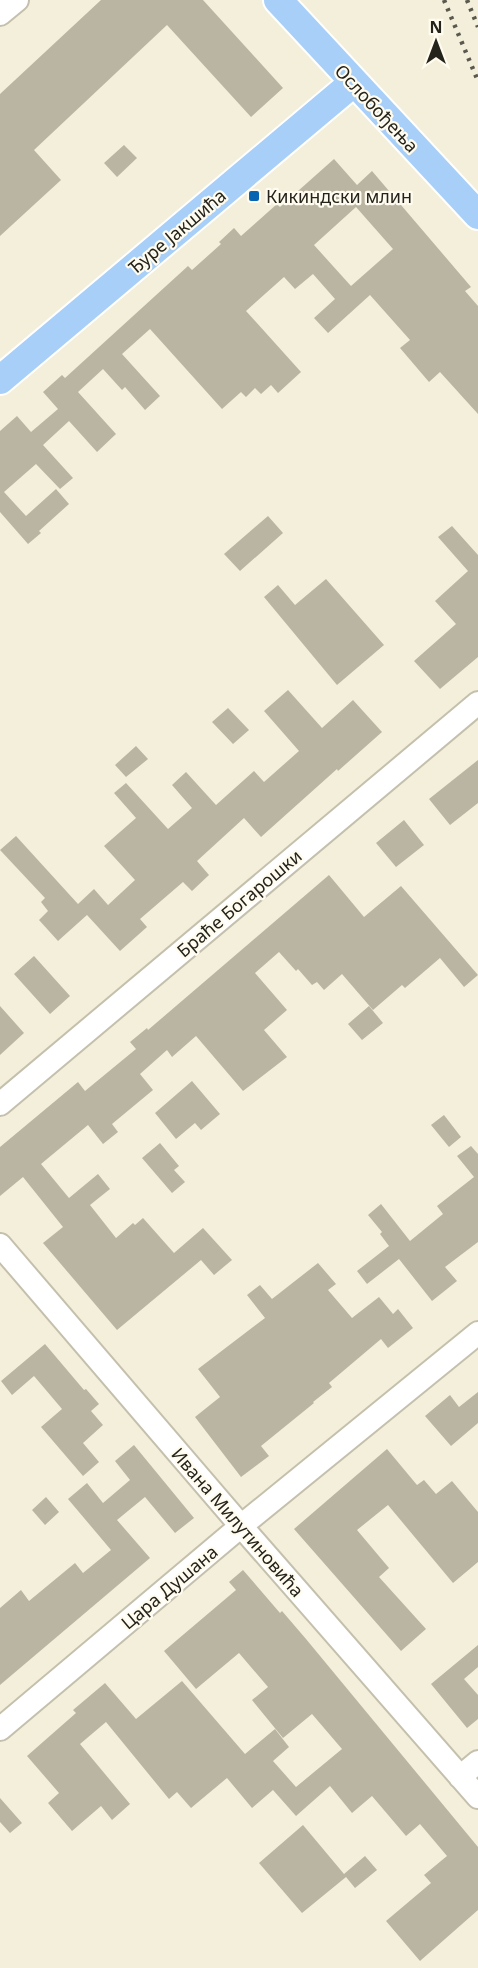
<svg xmlns="http://www.w3.org/2000/svg" width="478" height="1968" font-family="'Noto Sans',sans-serif">
<rect width="100%" height="100%" fill="#f3efda"/>
<path fill="#bab5a2" fill-rule="evenodd" d="M101,0H203L283,88L251,117L167,25L34,150L61,180L0,236V94Z
M124,145L137,158L117,177L104,163Z
M334,159L357,185L372,171L471,287L465,291L478,306V414L440,372L429,382L400,348L410,340L370,295L328,333L314,318L335,299L313,274L295,289L284,277L246,311L301,372L278,393L271,385L261,394L255,388L246,397L241,392L222,409L150,329L122,354L160,396L145,410L125,387L122,390L103,369L78,392L116,434L97,452L69,421L43,445L73,478L60,489L36,464L4,492L26,516L56,489L69,504L39,531L41,533L28,544L0,512V431L17,416L31,432L58,409L43,392L62,375L65,378L188,266L192,270L221,244L219,242L234,228L241,236L277,204L280,207ZM356,207L393,249L351,286L314,245Z
M268,516L283,533L240,571L224,554Z
M452,526L478,555V657L440,689L414,661L456,624L435,601L468,571L438,537Z
M326,579L384,645L337,685L264,597L278,585L295,605Z
M288,690L322,728L353,700L382,732L338,771L337,769L261,837L244,818L197,861L209,875L192,891L183,882L140,919L147,927L120,951L87,915L58,941L39,920L48,911L41,902L45,898L0,850L16,836L78,904L94,889L108,905L135,880L104,846L136,818L114,793L126,783L168,829L192,808L172,785L186,772L216,805L254,771L264,782L299,751L264,711Z
M228,708L249,730L233,744L212,722Z
M136,746L148,759L126,777L115,765Z
M478,760V803L450,825L429,799Z
M404,820L424,845L396,867L376,843Z
M329,875L364,917L401,886L478,975L464,987L440,958L405,988L402,985L373,1010L342,974L324,990L317,982L312,985L298,969L296,971L279,952L255,973L287,1010L264,1030L287,1057L243,1091L196,1036L172,1057L167,1050L140,1074L153,1090L112,1124L118,1132L103,1144L88,1125L41,1164L69,1198L98,1174L110,1189L90,1205L116,1238L133,1223L135,1225L143,1218L174,1253L203,1228L232,1260L214,1275L201,1260L117,1330L43,1243L63,1227L23,1177L0,1196V1147L78,1082L85,1091L136,1049L130,1042L147,1028L148,1030Z
M34,956L70,996L50,1014L14,974Z
M0,1006L24,1033L0,1055Z
M369,1006L383,1023L362,1040L348,1024Z
M192,1081L220,1114L201,1130L195,1123L176,1139L155,1113Z
M444,1115L461,1137L449,1147L431,1125Z
M160,1143L179,1166L174,1170L185,1182L172,1193L142,1158Z
M471,1146L478,1154V1242L445,1267L457,1281L432,1301L399,1259L367,1284L357,1271L389,1246L380,1234L382,1232L368,1215L381,1204L410,1241L443,1214L437,1206L474,1177L457,1156Z
M318,1263L336,1284L328,1290L352,1318L379,1297L393,1314L398,1309L413,1328L388,1348L381,1339L329,1383L332,1387L313,1402L314,1403L261,1446L269,1456L241,1477L195,1417L220,1397L198,1369L265,1318L247,1295L260,1285L272,1299Z
M45,1344L84,1390L86,1389L99,1404L91,1411L103,1425L83,1443L99,1462L83,1476L41,1427L62,1409L34,1376L12,1395L1,1381Z
M478,1392V1423L451,1446L425,1416L450,1395L459,1407Z
M134,1445L194,1518L175,1533L145,1497L117,1520L150,1558L0,1685V1608L21,1590L29,1601L75,1563L83,1573L111,1550L68,1499L87,1483L103,1503L130,1480L115,1461Z
M387,1449L417,1485L424,1480L436,1494L452,1481L478,1512V1562L453,1583L388,1505L357,1530L389,1568L379,1577L426,1629L401,1651L294,1529Z
M46,1497L59,1512L45,1525L32,1510Z
M243,1570L280,1613L282,1611L306,1639L478,1847V1910L420,1961L386,1921L431,1883L424,1875L447,1856L420,1824L406,1836L372,1796L352,1813L330,1786L296,1816L273,1790L252,1808L227,1778L191,1808L177,1792L169,1799L106,1722L80,1744L130,1804L112,1820L101,1806L72,1831L48,1803L59,1793L27,1756L76,1713L73,1710L105,1683L136,1719L182,1681L245,1754L275,1729L289,1747L273,1761L296,1787L342,1749L312,1714L283,1738L252,1700L268,1687L239,1653L196,1689L164,1651L236,1590L229,1582Z
M478,1645V1667L464,1679L478,1695V1719L467,1728L431,1684Z
M0,1798L22,1823L10,1833L0,1822Z
M303,1825L344,1874L365,1856L377,1870L355,1888L346,1877L302,1913L259,1863Z"/>
<g fill="none" stroke-linecap="round" stroke-linejoin="round">
<defs>
<path id="minor" d="M0,14L17,0
M0,1104L478,703
M0,1245L241,1526L478,1797
M0,1729L241,1526L478,1333
M460,1777L478,1762"/>
<path id="major" d="M278,0L478,215
M0,380L353,83"/>
</defs>
<use href="#minor" stroke="#c5c0ad" stroke-width="26"/>
<use href="#major" stroke="#fff" stroke-width="32"/>
<use href="#minor" stroke="#fff" stroke-width="22"/>
<use href="#major" stroke="#a8cff8" stroke-width="28"/>
<path stroke="#5a594d" stroke-width="4.5" stroke-dasharray="3 6" stroke-linecap="butt" d="M444,0L478,81
M467,0L478,27"/>
</g>
<rect fill="#0765b2" stroke="#fffcef" stroke-width="2" x="248" y="190" width="12" height="12" rx="3"/>
<g text-anchor="middle" dominant-baseline="central" stroke-width="4.5" stroke-linejoin="round" paint-order="stroke">
<g font-size="18" fill="#25241c" stroke="#fffcef">
<text transform="translate(377 108) rotate(47)">Ослобођења</text>
<text transform="translate(177 231) rotate(-40)">Ђуре Јакшића</text>
<text transform="translate(239 903) rotate(-40)">Браће Богарошки</text>
<text transform="translate(238 1522) rotate(49)">Ивана Милутиновића</text>
<text transform="translate(169 1587) rotate(-40)">Цара Душана</text>
</g>
<g font-size="18" fill="#25241c" stroke="#fffcef" text-anchor="start">
<text x="266" y="196">Кикиндски млин</text>
</g>
</g>
<g transform="translate(436 42)" stroke="#fffcef" stroke-width="4.5" paint-order="stroke">
<path d="M0-4.5L10 22L0 15L-10 22Z" fill="#25241c"/>
<text y="-9" font-size="16" font-weight="bold" text-anchor="middle" fill="#25241c">N</text>
</g>
</svg>
